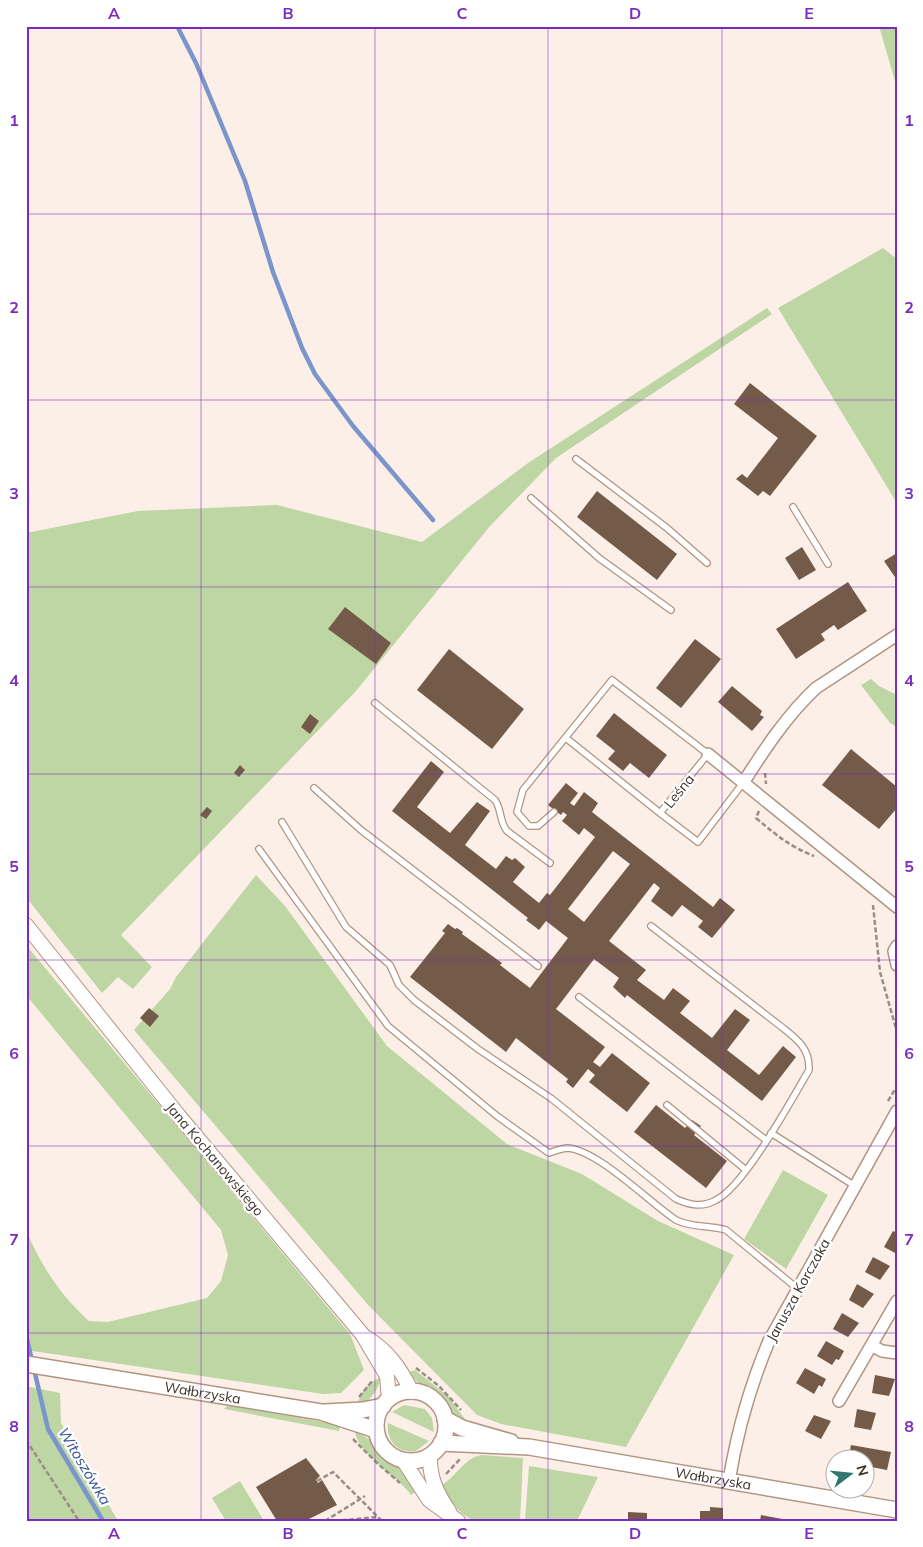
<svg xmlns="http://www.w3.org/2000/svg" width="923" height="1547" font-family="Mulish,sans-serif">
<rect width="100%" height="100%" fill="#fcefe7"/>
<path fill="#bdd6a4" d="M879,26H897V88Z
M883,248L897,259V503L778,308Z
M767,308L772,314L556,458L490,526L356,691L121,935L152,967L133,989L118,977L102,993L26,897V533L138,511L277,505L422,542L528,463Z
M871,679L879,686L897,695V727L890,723L861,685Z
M256,875L285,906L387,1046L507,1144L582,1174L658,1221L734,1255L626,1447L501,1424L477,1415L369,1306L134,1030L170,989L176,977Z
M26,945L350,1334L364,1370L341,1393L323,1394L26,1350V1230C41,1266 61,1296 89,1321L108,1322L207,1298L221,1281L228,1255L221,1230L26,995Z
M783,1170L828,1195L786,1269L744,1239Z
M415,1370L448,1396L467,1422C448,1414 453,1409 440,1398C429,1389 417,1385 409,1372Z
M380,1378C379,1393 368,1397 363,1410H356C359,1396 366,1382 380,1378Z
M26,1386L60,1393L61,1423L118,1521H26Z
M228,1405L340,1425L339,1431L224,1409Z
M404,1405L425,1409L432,1418L434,1432L392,1412Z
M388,1423L429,1441L416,1451C398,1454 386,1441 388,1423Z
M355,1430L370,1440L385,1460L402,1469L418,1490L411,1495C399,1477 355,1452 355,1430Z
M481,1455L523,1458L520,1521C509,1521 482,1524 473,1520C460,1515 446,1498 442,1485C457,1476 463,1459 481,1455Z
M529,1466L598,1477L577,1521H525Z
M240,1481L264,1521H226L212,1498Z"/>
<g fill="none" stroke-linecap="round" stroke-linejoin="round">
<path stroke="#7a94cc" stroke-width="4.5" d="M177,26L196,63L245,181L273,272L302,348L315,374L353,426L433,520
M26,1335L48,1429L103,1521"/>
</g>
<path fill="#745a48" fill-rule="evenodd" d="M750,383L817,436L770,496L763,491L758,496L736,479L742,474L747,478L778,438L734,404Z
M597,491L677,554L657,580L577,517Z
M802,547L816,570L799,580L785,558Z
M897,553V580L884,561Z
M848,582L867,611L838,630L834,625L821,634L825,640L796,659L776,629Z
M345,607L391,643L376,664L328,629Z
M695,639L721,659L681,708L656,688Z
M449,649L524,709L492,749L417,690Z
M732,686L762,711L760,715L764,717L752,731L718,702Z
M614,713L667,755L649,778L630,763L623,771L608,759L615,751L596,736Z
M310,714L319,721L310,734L301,727Z
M851,749L897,787V808L879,829L822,785Z
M431,761L444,772L417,807L450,833L477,802L490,811L465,845L496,869L506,856L512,860L515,858L525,867L513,882L539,903L547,893L550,895L595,837L584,828L579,835L562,821L567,815L563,812L561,815L548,805L566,783L578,793L570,803L574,806L584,792L598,803L592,812L665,869L713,907L720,898L735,910L712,938L698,927L703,921L682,905L672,917L651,901L660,888L654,883L609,941L646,970L637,980L664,1000L673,988L690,1001L680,1013L712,1038L735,1009L750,1020L727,1050L759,1075L783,1046L796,1057L762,1101L627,995L625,998L613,987L619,978L594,959L556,1009L605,1047L593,1062L600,1067L612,1053L650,1083L627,1112L589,1082L595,1075L588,1069L573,1088L566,1082L568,1079L516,1038L506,1052L410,977L445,933L442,931L448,924L455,929L457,928L463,932L462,934L502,963L500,965L530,988L568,938L546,921L539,930L526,920L528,918L392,811ZM613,851L630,864L584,922L568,909Z
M240,765L245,770L239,777L234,773Z
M207,807L212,811L206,819L200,815Z
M149,1008L159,1016L150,1027L140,1018Z
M656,1105L685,1128L692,1120L701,1126L694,1135L727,1161L706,1188L634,1132Z
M893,1231L897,1233V1254L884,1247Z
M873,1257L890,1266L880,1280L865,1272Z
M857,1284L874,1294L863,1308L849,1300Z
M842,1313L859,1323L848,1337L833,1329Z
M826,1341L844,1351L839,1360L836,1359L832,1365L817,1356Z
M805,1368L826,1379L822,1387L819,1385L814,1394L796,1383Z
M875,1375L895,1379L889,1396L872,1393Z
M857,1409L876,1413L871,1430L854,1427Z
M814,1415L831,1421L821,1439L805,1431Z
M851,1445L891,1452L887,1470L866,1466V1460H848Z
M306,1458L320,1476L316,1480L318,1483L322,1480L337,1505L305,1521H277L256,1487Z
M710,1507L723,1508V1521H700V1511H710Z
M628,1512L647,1513V1521H628Z
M761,1515L788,1520V1521H760Z"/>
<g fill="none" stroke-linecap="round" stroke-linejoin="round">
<defs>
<path id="service" d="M576,459L667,528L707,563
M531,498L599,558L671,610
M793,507L828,564
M375,703L495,800C502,810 499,821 507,831L550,863
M566,738L660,813
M314,788L361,830L538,966
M554,812L538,826H529L517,812L523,790L612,680L708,754L660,813L698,842L743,783
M282,822L346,927L390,965L399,985L414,1000L478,1049L552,1099L676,1199C690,1205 702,1208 716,1200C744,1187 792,1099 809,1070C810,1049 798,1040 783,1028L651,926
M259,849L388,1026L497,1116L549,1153C555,1151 562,1148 568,1148C599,1151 649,1202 676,1220C692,1228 709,1225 726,1230L798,1289
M579,997L766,1140
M667,1105L746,1170
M771,1133L855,1186"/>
<path id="minor" d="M708,754L897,907
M743,783C764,750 787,715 816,688L897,635
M897,946L894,951L897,965
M873,1346L882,1351L897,1353
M839,1401L897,1301
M729,1481C737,1432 750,1386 769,1341L897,1111"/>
<path id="tertiary" d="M26,925L179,1116L362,1334L387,1376L389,1399
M367,1338C389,1352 400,1368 412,1392
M430,1455C429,1477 437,1494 449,1511
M403,1460L429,1500L458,1521"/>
<g id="secondary">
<path id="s1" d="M26,1364L321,1412L376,1430"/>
<circle cx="411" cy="1426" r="35"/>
<path d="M325,1412L363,1410L383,1406"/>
<path d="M445,1419L462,1428L511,1442"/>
<path id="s2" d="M441,1443L529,1447L897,1510"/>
</g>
</defs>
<use href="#service" stroke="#b19481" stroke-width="8"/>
<use href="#minor" stroke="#b19481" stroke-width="14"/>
<use href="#tertiary" stroke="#b19481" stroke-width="16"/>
<use href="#secondary" stroke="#b19481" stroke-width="18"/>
<path stroke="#998d85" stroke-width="2.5" stroke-dasharray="5 2.5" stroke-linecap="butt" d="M765,773L766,784
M759,811L756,818C776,835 789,846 814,856
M873,905L880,972L897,1032
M888,1101L897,1086
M416,1368L439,1386L461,1410
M359,1397L373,1380
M353,1439L377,1463L400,1483
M26,1440L79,1521
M446,1474L461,1458
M317,1481L333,1472L382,1521
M325,1521L365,1496
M334,1521L378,1517"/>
<use href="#service" stroke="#fff" stroke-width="5.5"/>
<use href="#minor" stroke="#fff" stroke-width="11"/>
<use href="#tertiary" stroke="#fff" stroke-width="14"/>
<use href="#secondary" stroke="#fff" stroke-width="15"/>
</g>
<path fill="none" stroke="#7b2cbf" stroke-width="1" stroke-opacity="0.55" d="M201,26V1521M375,26V1521M548,26V1521M722,26V1521M26,214H897M26,400H897M26,587H897M26,774H897M26,960H897M26,1146H897M26,1333H897"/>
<g text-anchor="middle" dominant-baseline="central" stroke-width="5" stroke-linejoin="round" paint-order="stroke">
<g font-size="14" fill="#3d3229" stroke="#fff">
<text transform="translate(679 791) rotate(-51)">Leśna</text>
<text transform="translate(215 1159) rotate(50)">Jana Kochanowskiego</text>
<text transform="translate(798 1290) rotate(-61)">Janusza Korczaka</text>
<text stroke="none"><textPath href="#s1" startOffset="179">Wałbrzyska</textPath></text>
<text stroke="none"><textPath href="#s2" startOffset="275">Wałbrzyska</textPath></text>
</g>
<g font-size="15" font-style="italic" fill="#345297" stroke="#fff">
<text transform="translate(85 1466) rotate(59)">Witoszówka</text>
</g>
</g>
<rect width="923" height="1547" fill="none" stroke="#ffffff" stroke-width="55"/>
<g transform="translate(850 1474) rotate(74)"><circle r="24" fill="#ffffff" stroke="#b1ada9"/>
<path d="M0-4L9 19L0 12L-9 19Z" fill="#30776d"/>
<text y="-8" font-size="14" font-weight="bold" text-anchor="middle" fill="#3d3229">N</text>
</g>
<rect x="28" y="28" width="868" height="1492" fill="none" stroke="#7b2cbf" stroke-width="2"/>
<g font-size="16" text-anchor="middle" font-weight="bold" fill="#7b2cbf">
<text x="114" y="19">A</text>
<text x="288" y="19">B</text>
<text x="462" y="19">C</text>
<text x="635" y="19">D</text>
<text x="809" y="19">E</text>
<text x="14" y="126">1</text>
<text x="909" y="126">1</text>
<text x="14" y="313">2</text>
<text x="909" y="313">2</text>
<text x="14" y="499">3</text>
<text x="909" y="499">3</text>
<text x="14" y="686">4</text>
<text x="909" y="686">4</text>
<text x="14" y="872">5</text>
<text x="909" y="872">5</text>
<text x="14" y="1059">6</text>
<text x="909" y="1059">6</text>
<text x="14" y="1245">7</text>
<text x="909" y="1245">7</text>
<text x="14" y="1432">8</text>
<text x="909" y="1432">8</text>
<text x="114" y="1539">A</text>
<text x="288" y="1539">B</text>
<text x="462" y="1539">C</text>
<text x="635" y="1539">D</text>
<text x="809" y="1539">E</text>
</g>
</svg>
